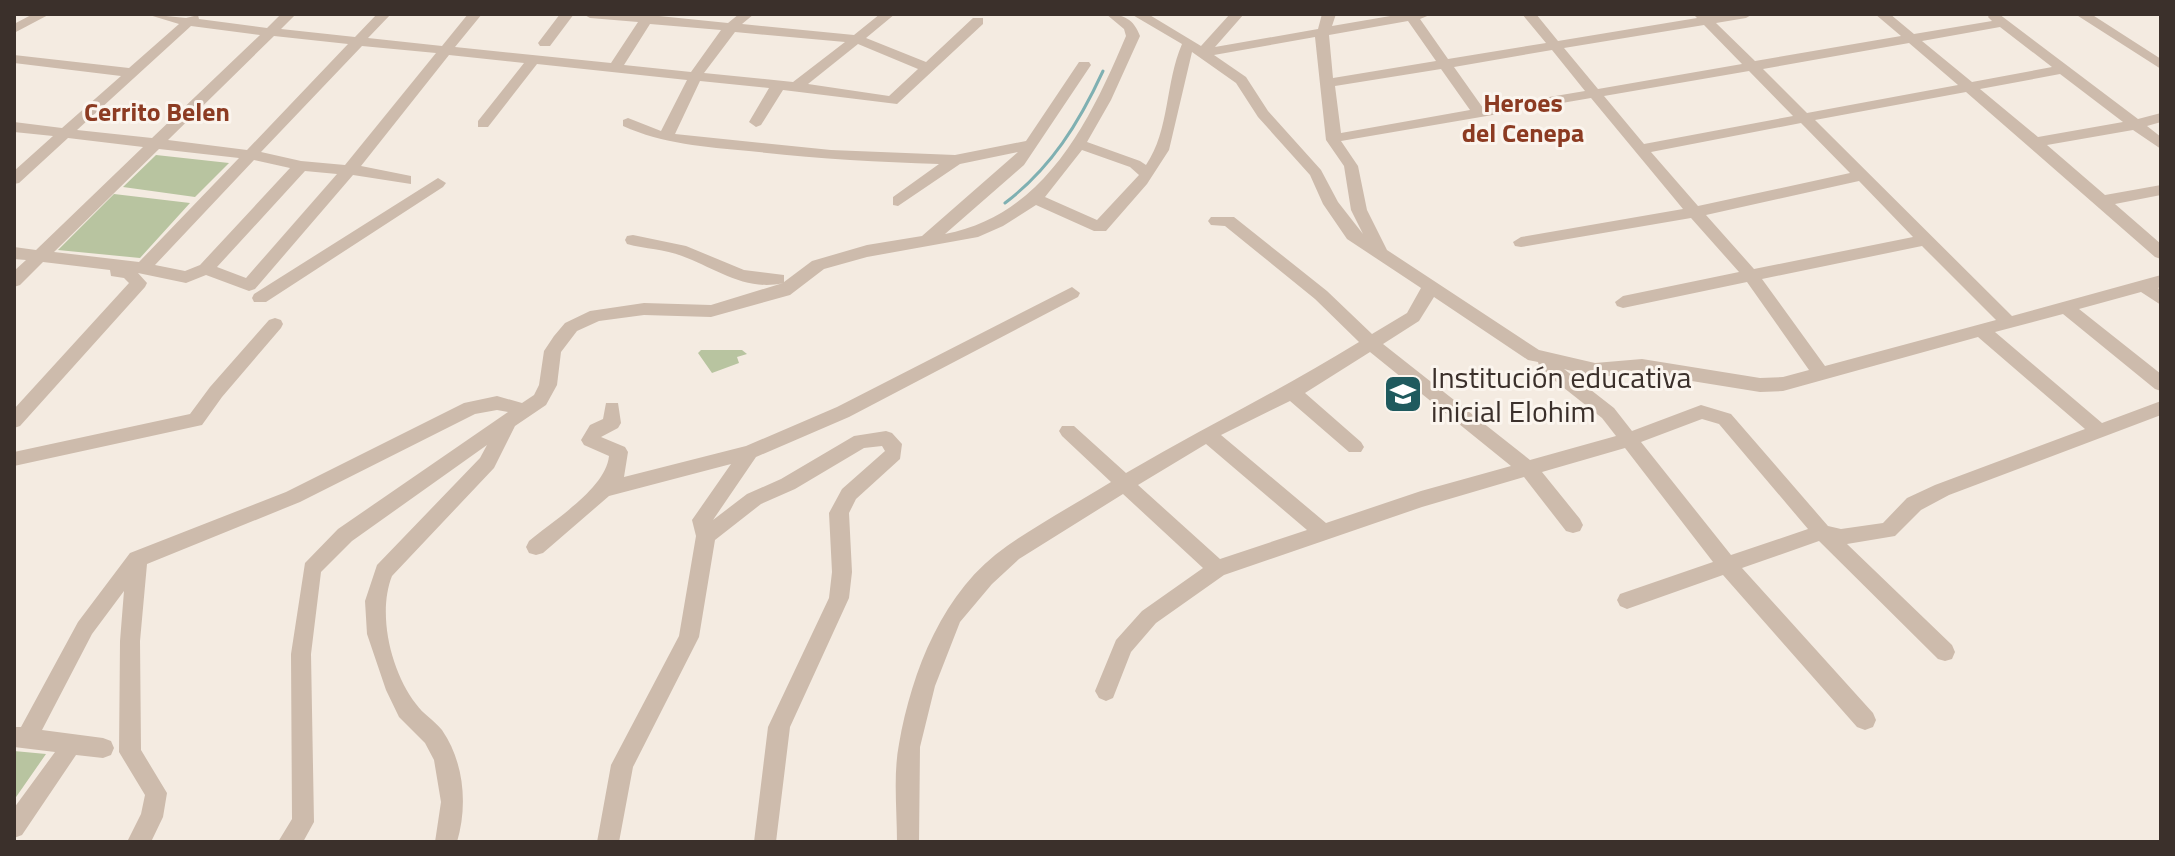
<svg xmlns="http://www.w3.org/2000/svg" width="2175" height="856" font-family="'Titillium Web',sans-serif">
<rect width="100%" height="100%" fill="#f4ebe1"/>
<path fill="#b8c4a0" d="M156,155L229,163L195,197L123,187Z
M114,194L190,203L140,258L58,250Z
M701,350H742L747,354L737,357L739,363L712,373L698,353Z
M14,751L46,754L14,800Z"/>
<g fill="none" stroke-linecap="round" stroke-linejoin="round">
<path stroke="#7fb0b2" stroke-width="3" d="M1005,203C1051,168 1079,123 1103,71"/>
<path fill="#cdbbac" fill-rule="evenodd" d="M33,14H50L14,33V24Z
M146,14L186,18L198,15L199,19L267,28L281,14H296L281,29L355,37L377,14H391L368,38L442,46L468,14H482L455,47L611,63L638,22L590,18L583,14H661L659,16L728,23L739,14H754L742,24L854,35L880,14H895L866,38L926,62L973,18H983V24L897,104L783,90L761,125L756,127L749,122L769,88L700,81L675,134L831,150L955,155L1026,141L1079,62H1089L1091,65L1024,165L945,234C1045,215 1090,121 1126,36L1124,29L1106,14C1123,14 1134,19 1140,36L1111,100L1087,142L1140,161L1146,165C1170,130 1165,83 1182,44L1131,14H1148L1201,46L1230,14H1244L1215,47L1318,29L1322,14H1336L1332,26L1402,14H1432L1420,19L1448,59L1546,43L1522,14H1536L1558,41L1697,18L1693,14H1753L1746,18L1716,23L1755,61L1901,36L1875,14H1890L1914,34L1992,21L1988,17L1990,14H1999L2138,119L2161,113V122L2147,126L2161,137V149L2133,130L2047,145L2105,195L2161,185V195L2115,204L2161,244V259L2155,257L1966,92L1815,120L2012,316L2161,275V287L2158,288L2161,290V305L2141,292L2079,309L2161,374V391L2155,389L2063,314L1995,332L2102,423L2161,401V415L1949,495L1921,510L1895,536L1847,544L1952,645L1955,652L1952,659L1945,661L1938,659L1819,541L1742,568L1873,713L1876,720L1873,727L1865,730L1857,727L1723,575L1627,609L1620,606L1617,600L1620,594L1713,562L1625,448L1542,472L1580,519L1583,525L1580,531L1573,533L1566,531L1524,477L1422,507L1224,575L1156,623L1131,652L1113,698L1106,701L1099,698L1095,691L1116,640L1142,611L1203,568L1123,494L1019,559L992,584L960,622L935,686L920,747L919,842H897C897,811 893,775 899,744C912,671 943,590 1007,546C1040,523 1077,503 1111,482L1062,436L1059,431L1062,426H1074L1126,473C1203,428 1283,389 1359,342L1315,299L1225,226L1211,225L1208,221L1211,217H1234L1327,291L1372,334L1407,313L1421,288L1347,239L1323,204L1310,175L1258,117L1236,83L1192,52L1169,150L1147,184L1106,231H1094L1036,205L1003,226L978,237L867,257L824,269L790,295L711,317L644,315L599,321L577,331L561,352L557,385L546,405L515,426L494,468L392,576C377,614 391,672 416,704C423,714 434,720 442,730C464,762 468,805 457,842H435L441,802L434,760L425,743L399,717L386,690L367,634L365,601L377,565L480,458L487,445L352,541L321,572L311,654L314,822L303,842H278L292,819L291,654L305,563L338,529L508,412L497,410L475,414L300,502L147,564L140,641L141,750L167,793L163,817L151,842H127L141,814L145,795L119,752L120,641L124,591L92,634L42,730L103,738L111,741L114,748L111,755L103,758L76,755L22,835L14,838V808L55,752L14,747V727H21L78,622L130,553L286,492L464,403L497,396L522,403L534,395L539,385L544,351L554,336L565,323L590,311L644,303L711,305L783,283C746,292 715,268 682,256C665,249 645,249 627,244L625,240L627,236L633,235L686,246L744,270L784,275V282L812,261L867,245L922,236L1018,152L960,164L898,206L893,205V197L939,164C875,162 812,158 749,151C705,147 663,144 623,126V120L628,118L661,131L687,80L537,64L488,127H478V121L524,63L449,55L361,166L411,176V184L353,175L255,289L249,291L206,275L186,283L138,273L147,283L145,287L20,426L14,428V409L129,283L124,278L111,276L110,270L43,262L20,285L14,287V271L26,260L14,259V247L36,250L143,147L68,138L19,183L14,184V171L53,136L14,132V122L62,128L121,76L14,63V55L129,68L179,24ZM1408,21L1436,61L1333,78L1329,35ZM650,24L721,30L691,72L624,65ZM1704,25L1742,64L1598,89L1564,48ZM191,26L260,35L152,138L77,130ZM2000,27L2052,67L1972,82L1922,41ZM735,32L845,42L793,82L704,73ZM274,36L348,44L247,150L168,140ZM1315,37L1326,140L1344,166L1351,210L1363,234L1338,202L1321,170L1268,111L1246,77L1214,55ZM1909,43L1958,85L1807,113L1763,69ZM858,44L918,69L889,96L808,84ZM362,46L436,53L345,165L301,161L261,152ZM1552,50L1585,91L1483,108L1454,67ZM1441,69L1470,110L1341,133L1335,86ZM1749,71L1793,116L1644,144L1604,96ZM2060,74L2123,122L2038,137L1980,89ZM1591,98L1683,209L1521,237L1513,242L1515,246L1521,247L1691,218L1739,272L1623,296L1615,302L1617,306L1623,308L1747,282L1809,370L1783,377L1760,378L1642,359L1595,363L1539,350L1387,250L1367,210L1358,166L1341,141ZM1801,123L1850,173L1698,206L1651,152ZM159,149L239,158L139,262L54,252ZM1082,150L1130,167L1139,175L1097,220L1045,197ZM254,160L290,168L200,265L185,271L155,265ZM305,171L337,174L246,278L217,267ZM1859,181L1913,237L1754,269L1706,215ZM1922,246L1996,320L1825,366L1762,279ZM1434,297L1528,360L1538,362L1540,369L1602,418L1616,436L1530,460L1383,344L1419,321ZM1978,337L2085,429L1935,485L1907,498L1883,523L1841,529L1828,526L1731,414L1701,405L1632,431L1614,408L1564,369L1595,377L1642,373L1760,392L1783,391ZM1370,352L1511,466L1421,491L1326,523L1221,435L1290,401L1349,452H1361L1364,447L1361,442L1305,393ZM1702,419L1719,424L1808,529L1731,555L1641,442ZM1206,444L1307,530L1220,559L1138,485Z
M560,14H574L550,46H540L538,43Z
M2075,14H2091L2161,59V69Z
M438,178L446,183L443,187L266,302H254L252,298L254,294Z
M1072,287L1080,293L1078,297L849,417L756,457L713,520L747,494L781,479L854,436L886,431L892,433L902,444L900,459L856,499L849,513L852,572L849,598L790,727L776,842H754L768,727L829,598L832,572L829,513L842,489L885,451L882,446L864,448L795,489L761,504L715,540L699,637L633,767L619,842H597L611,765L679,636L696,536L692,520L731,464L609,496L543,553L536,555L529,553L526,547L529,541C554,520 606,488 609,456L584,445L581,440L590,425L603,419L606,403H618L621,423L618,428L601,437L625,447L628,452L624,477L746,446L837,407Z
M275,318L281,320L283,324L281,328L222,397L202,425L14,466V452L190,414L210,387L269,320Z"/>
</g>
<defs>
<symbol id="school-square" viewBox="-11 -11 22 22"><rect x="-9" y="-9" width="18" height="18" rx="4" fill="#1f5a5e" stroke="#fbf5ee"/><path d="M0-5L7-2L0 1L-7-2ZM-4 1L0 2.5L4 1V4Q0 6-4 4Z" fill="#fff"/></symbol>
</defs>
<g fill-rule="evenodd">
<use href="#school-square" x="1381" y="372" width="44" height="44"/>
</g>
<g text-anchor="middle" dominant-baseline="central" stroke-width="6" stroke-linejoin="round" paint-order="stroke">
<g font-size="26" font-weight="bold" fill="#8c3b22" stroke="#fbf5ee">
<text x="1523" y="102">Heroes<tspan x="1523" dy="30">del Cenepa</tspan></text>
<text x="157" y="111">Cerrito Belen</text>
</g>
<g font-size="30" fill="#3b302b" stroke="#fbf5ee" text-anchor="start">
<text x="1431" y="377">Institución educativa<tspan x="1431" dy="34">inicial Elohim</tspan></text>
</g>
</g>
<rect width="2175" height="856" fill="none" stroke="#3b302b" stroke-width="32"/>
</svg>
